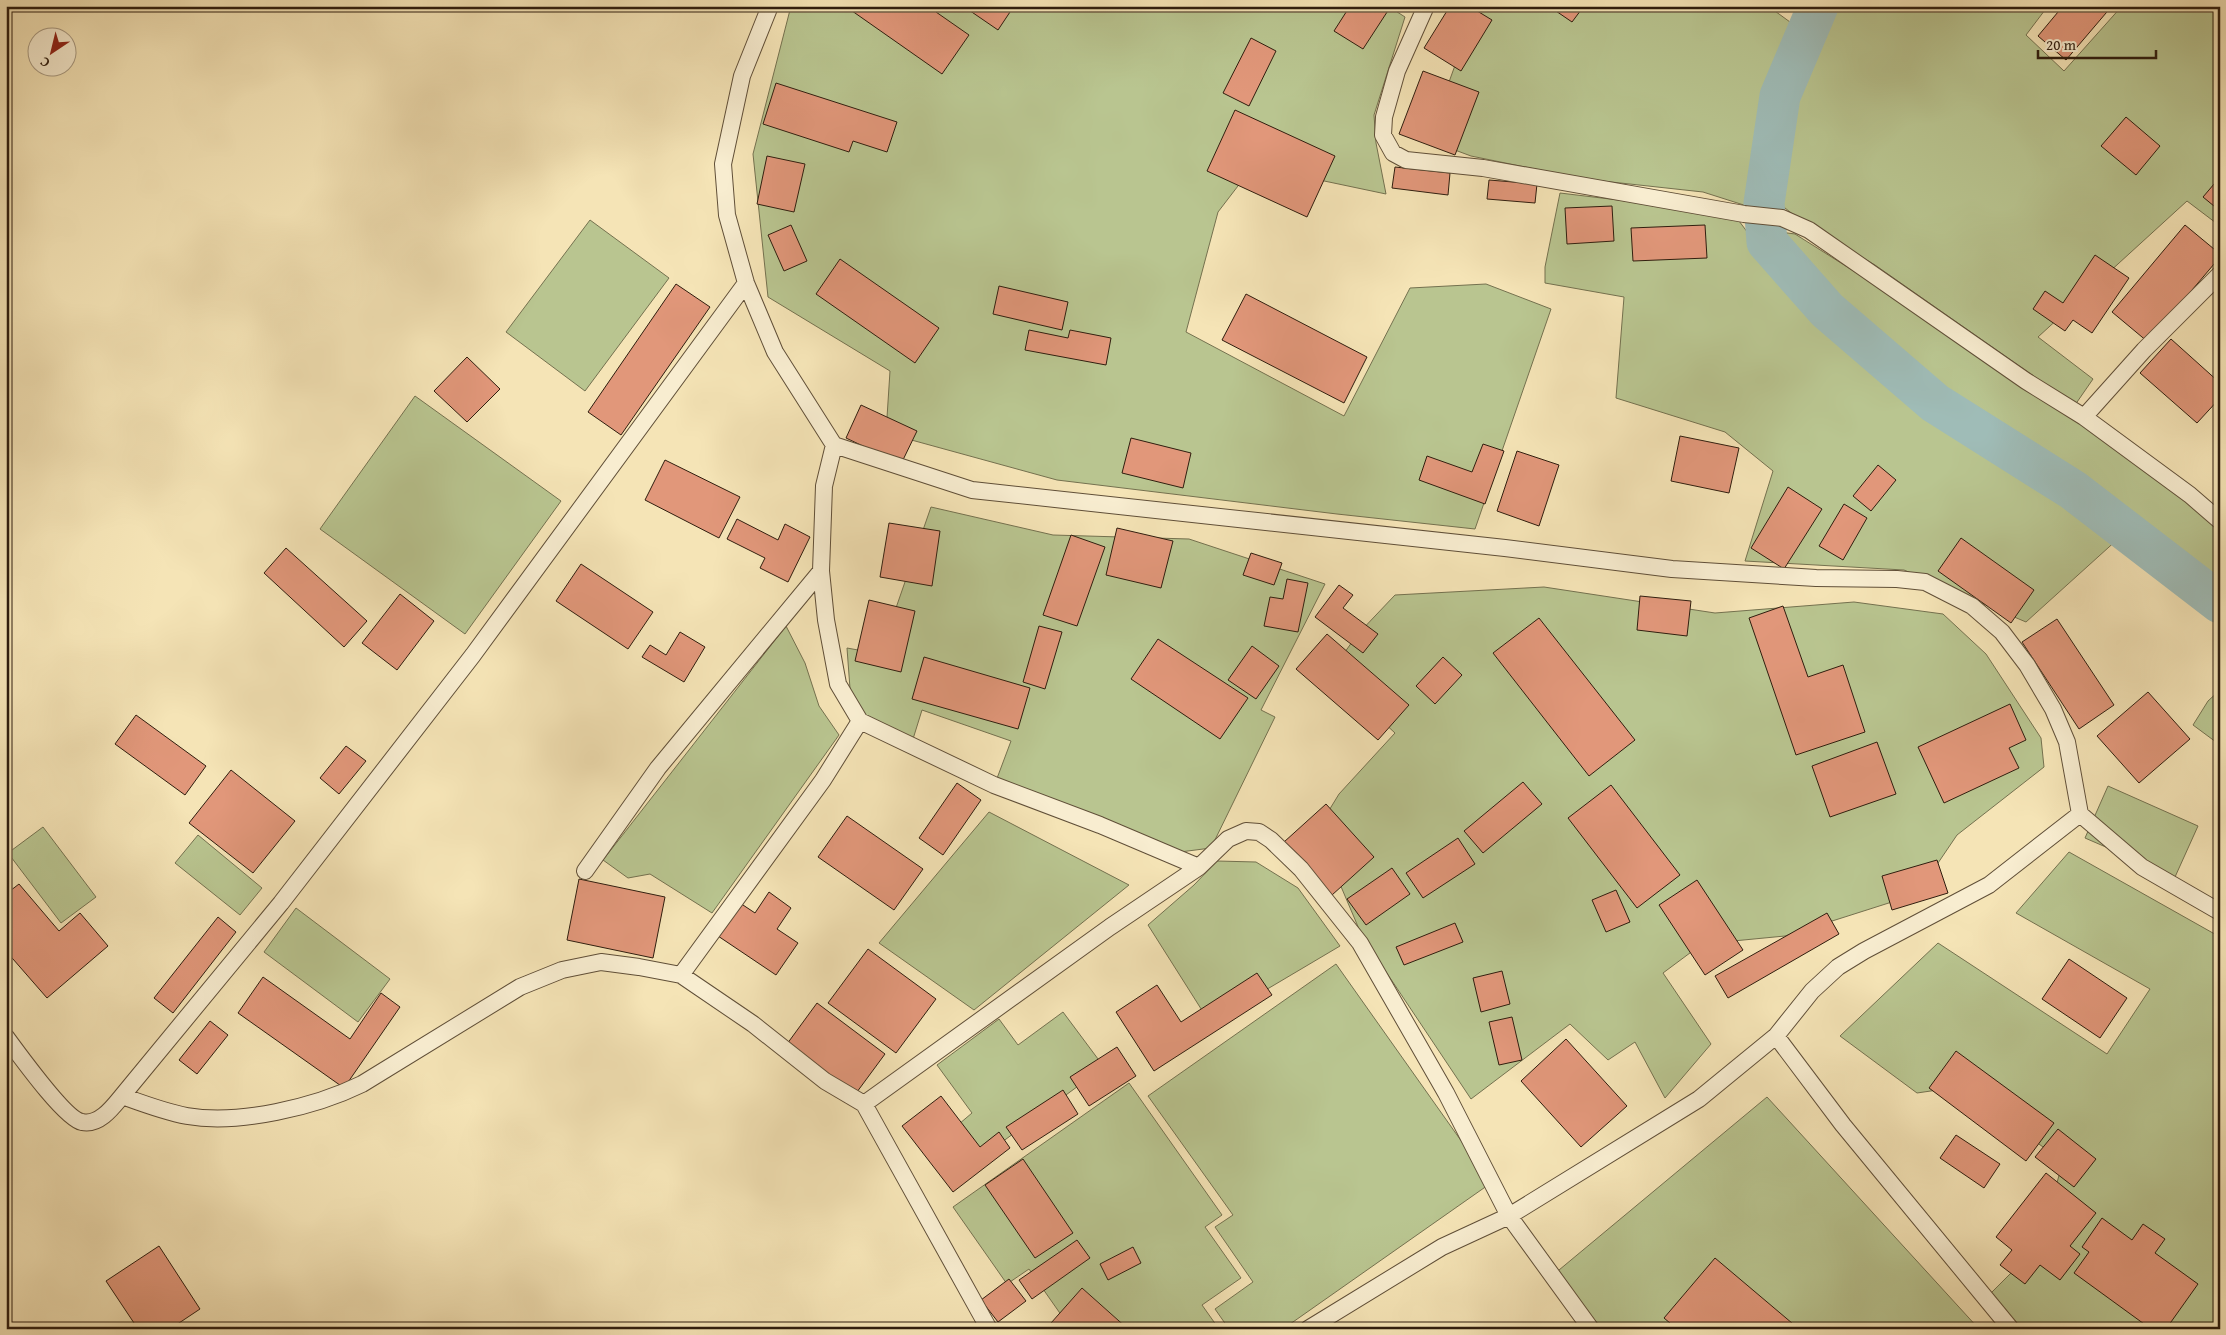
<svg xmlns="http://www.w3.org/2000/svg" width="2226" height="1335" font-family="'Gentium Book Plus',serif">
<rect width="100%" height="100%" fill="#f5e4b6"/>
<filter id="stains"><feTurbulence type="fractalNoise" baseFrequency=".004" numOctaves="4"/><feColorMatrix values="0 0 0 0 .2 0 0 0 0 .09 0 0 0 0 .02 0 0 0 .5 -.17"/></filter>
<radialGradient id="worn" r=".72"><stop offset=".6" stop-color="#630" stop-opacity="0"/><stop offset="1" stop-color="#630" stop-opacity=".3"/></radialGradient>
<path fill="#b9c590" stroke="#74714f" d="M791,6H1388L1405,17L1374,115L1376,143L1386,194L1291,174L1251,169L1218,212L1186,332L1344,416L1410,288L1486,284L1551,309L1475,529L1337,514L1057,480L886,433L890,371L768,297L753,154Z
M1472,6H1768L1801,30L1774,94L1750,207L1703,192L1584,179L1471,156L1428,140L1466,35Z
M1826,6H2048L2026,35L2064,71L2122,6H2220V226L2187,201L2038,337L2093,379L2075,405L1875,265L1800,220L1770,196L1789,94Z
M1560,193L1668,206L1739,221L1754,241L1855,347L1932,415L2119,538L2026,622L1904,570L1745,561L1773,471L1725,432L1616,398L1624,297L1545,283V267Z
M590,220L669,278L585,391L506,332Z
M1780,232L1795,234L1868,280L2023,387L2152,470L2220,529V592L2075,485L1939,398L1859,328L1776,243Z
M415,396L561,501L465,634L320,529Z
M931,507L1053,535L1189,539L1325,584L1261,710L1275,717L1211,848L1180,852L996,781L1011,741L922,710L913,739L863,714L851,702L847,648L880,654Z
M1544,587L1715,613L1854,602L1943,614L1986,654L2041,738L2044,767L1957,835L1917,894L1785,936L1702,944L1663,973L1711,1044L1665,1098L1635,1042L1608,1060L1570,1024L1471,1099L1362,936L1317,830L1339,794L1395,733L1330,673L1357,635L1395,595Z
M786,626L805,663L819,706L839,735L712,913L650,874L628,878L603,860Z
M2220,690V745L2193,725L2208,701Z
M2108,786L2198,826L2175,877L2085,838Z
M989,812L1129,885L974,1010L879,943Z
M43,827L96,897L61,923L8,853Z
M198,835L262,888L240,915L175,863Z
M2069,852L2220,937V1329H2018L1989,1295L2040,1244L2063,1161L1958,1087L1917,1093L1840,1036L1938,943L2107,1054L2150,989L2016,913Z
M1217,861L1256,862L1298,888L1340,946L1210,1023L1148,925L1194,885Z
M296,908L390,979L358,1022L264,952Z
M1336,964L1491,1183L1283,1329H1229L1215,1309L1253,1282L1215,1227L1233,1215L1148,1096Z
M1063,1012L1104,1067L983,1156L959,1124L972,1113L937,1065L999,1019L1018,1045Z
M1129,1083L1222,1215L1205,1227L1241,1278L1202,1305L1219,1329H1071L1029,1269L1007,1284L953,1207Z
M1767,1097L1979,1329H1582L1547,1280Z"/>
<g fill="none" stroke-linecap="round" stroke-linejoin="round">
<path stroke="#9fbcb7" stroke-width="41" d="M1818,6L1780,96L1764,203L1767,242L1827,310L1935,403L2073,490L2220,603"/>
</g>
<path fill="#e1977a" stroke="#2f1d0e" d="M845,6H940L936,12L969,35L942,74Z
M963,6H1014L998,30Z
M1350,6H1391L1363,49L1334,31Z
M1450,6H1469L1492,20L1461,71L1424,48Z
M1555,6H1584L1572,22L1553,9Z
M2063,6H2112L2066,60L2038,36Z
M1251,38L1276,51L1249,106L1223,93Z
M1423,71L1479,92L1455,155L1399,134Z
M776,83L897,122L887,152L853,141L849,152L763,124Z
M1235,110L1335,156L1307,217L1207,171Z
M2126,117L2160,146L2136,175L2101,146Z
M767,156L805,164L794,212L757,204Z
M1395,167L1450,173L1448,195L1392,188Z
M2220,177V211L2203,197Z
M1489,180L1537,184L1535,203L1487,199Z
M1612,206L1614,241L1567,244L1565,208Z
M791,225L807,261L784,271L768,235Z
M1705,225L1707,258L1633,261L1631,228Z
M2185,225L2220,254V257L2148,342L2112,312Z
M2095,255L2129,278L2092,333L2073,320L2065,331L2033,309L2045,291L2063,303Z
M840,259L939,328L915,363L816,294Z
M676,284L710,307L621,435L588,412Z
M999,286L1068,302L1062,330L993,314Z
M1246,294L1367,357L1344,403L1222,340Z
M1029,330L1068,338L1070,330L1111,338L1106,365L1025,350Z
M2171,339L2220,383V398L2197,423L2140,373Z
M467,357L500,389L467,422L434,391Z
M861,405L917,431L901,464L846,438Z
M1680,436L1739,448L1729,493L1671,481Z
M1131,438L1191,453L1183,488L1122,473Z
M1483,444L1504,451L1485,504L1419,480L1427,456L1472,472Z
M1517,451L1559,465L1539,526L1497,511Z
M665,460L740,497L719,538L645,500Z
M1878,465L1896,480L1871,511L1853,496Z
M1788,487L1822,509L1784,569L1751,548Z
M1844,504L1867,518L1843,560L1819,546Z
M737,519L778,540L785,524L810,537L788,582L760,568L765,558L727,539Z
M889,523L940,531L932,586L880,577Z
M1117,528L1173,541L1161,588L1106,575Z
M1071,535L1105,547L1077,626L1043,615Z
M1961,538L2034,590L2011,623L1938,571Z
M286,548L367,621L344,647L264,573Z
M1251,553L1282,563L1274,585L1243,575Z
M581,564L653,612L628,649L556,601Z
M1287,579L1308,583L1298,632L1264,626L1270,597L1283,599Z
M1339,585L1353,595L1343,608L1378,634L1363,653L1315,617Z
M400,594L434,621L397,670L362,643Z
M1640,596L1691,601L1687,636L1637,630Z
M869,600L915,611L901,672L855,661Z
M1783,606L1808,677L1843,665L1865,732L1796,755L1749,618Z
M1539,618L1635,740L1589,776L1493,653Z
M2057,619L2114,705L2079,729L2022,642Z
M1039,626L1062,632L1045,689L1023,682Z
M680,632L705,647L684,682L642,657L650,645L666,655Z
M1327,634L1409,705L1378,740L1296,669Z
M1158,639L1248,698L1220,739L1131,679Z
M1252,646L1279,666L1256,699L1228,680Z
M924,657L1030,688L1018,729L912,699Z
M1443,657L1462,675L1435,704L1416,686Z
M2148,692L2190,739L2139,783L2097,736Z
M2010,704L2026,740L2009,748L2019,768L1944,803L1918,747Z
M136,715L206,766L185,795L115,744Z
M1877,742L1896,794L1830,817L1812,766Z
M346,746L366,761L339,794L320,778Z
M231,770L295,821L253,873L189,823Z
M1523,782L1542,804L1483,853L1464,831Z
M957,783L981,800L943,855L919,838Z
M1611,785L1680,875L1637,908L1568,818Z
M1326,804L1374,857L1332,895L1284,842Z
M847,816L923,869L894,910L818,857Z
M1458,838L1475,864L1423,898L1406,873Z
M1937,860L1948,893L1892,910L1882,876Z
M1392,868L1410,894L1366,925L1347,899Z
M579,879L665,897L653,958L567,940Z
M1697,880L1743,950L1705,975L1659,905Z
M19,884L59,931L80,913L108,946L47,998L6,951V894Z
M1616,890L1630,922L1606,932L1592,900Z
M769,892L791,908L777,929L798,943L776,975L718,936L740,903L755,913Z
M1827,913L1839,934L1728,998L1715,976Z
M218,917L236,932L173,1013L154,998Z
M1455,923L1463,942L1404,965L1396,947Z
M868,949L936,999L896,1053L828,1003Z
M2069,959L2127,998L2100,1038L2042,999Z
M1502,971L1510,1004L1481,1012L1473,978Z
M1257,973L1272,995L1154,1071L1116,1012L1157,985L1181,1022Z
M263,977L350,1039L381,993L400,1007L344,1088L238,1013Z
M817,1003L885,1054L854,1096L787,1044Z
M1512,1017L1522,1060L1499,1065L1489,1022Z
M210,1021L228,1035L197,1074L179,1060Z
M1566,1039L1627,1106L1581,1147L1521,1081Z
M1117,1047L1136,1076L1089,1106L1070,1077Z
M1956,1051L2054,1123L2026,1161L1929,1088Z
M1063,1090L1078,1114L1022,1150L1006,1127Z
M941,1096L980,1147L999,1132L1010,1148L953,1192L902,1126Z
M2058,1129L2096,1159L2074,1187L2035,1157Z
M1956,1135L2000,1164L1984,1188L1940,1158Z
M1023,1159L1073,1233L1035,1258L985,1185Z
M2046,1173L2096,1213L2070,1246L2080,1254L2060,1280L2040,1265L2025,1284L2000,1265L2012,1250L1996,1237Z
M2102,1218L2132,1240L2143,1224L2165,1239L2155,1253L2198,1284L2166,1329H2151L2074,1273L2089,1252L2082,1247Z
M1077,1240L1090,1258L1032,1299L1019,1280Z
M159,1246L200,1309L170,1329H138L106,1281Z
M1133,1247L1141,1263L1108,1280L1100,1264Z
M1715,1258L1799,1329H1677L1664,1318Z
M1009,1279L1026,1301L998,1322L981,1300Z
M1082,1288L1128,1329H1057L1051,1323Z"/>
<g fill="none" stroke-linecap="round" stroke-linejoin="round">
<defs>
<path id="service" d="M770,6L742,76L723,164L727,215L746,283L775,352L834,445L972,490L1505,548L1672,569L1816,578L1897,579L1925,582L1972,606L2002,632L2027,665L2053,709L2067,742L2080,814L1989,885L1864,951L1838,967L1812,991L1776,1036L1699,1099L1509,1216L1442,1247L1308,1329
M1426,6L1397,71L1384,117L1383,135L1393,153L1406,160L1483,168L1744,214L1782,218L1809,230L2026,381L2084,417L2190,495L2220,521
M2084,417L2144,350L2220,274
M834,445L824,486L821,571L826,620L838,684L860,721L994,785L1100,825L1199,867L1228,839L1246,831L1259,832L1271,840L1301,869L1360,943L1446,1093L1509,1216L1591,1329
M2080,814L2142,867L2220,912
M585,871L658,768L821,571
M681,975L823,780L860,721
M1776,1036L1843,1125L2011,1329
M6,1037C18,1053 65,1119 82,1122C99,1126 113,1107 122,1096C144,1104 165,1112 187,1116C239,1125 315,1107 362,1084L520,987L562,970L601,962L639,967L681,975L753,1024L825,1081L864,1104L989,1329
M122,1096L281,903L473,655L746,283
M864,1104L1110,927L1199,867"/>
</defs>
<use href="#service" stroke="#604f38" stroke-width="18"/>
<use href="#service" stroke="#f8edd0" stroke-width="16"/>
</g>
<rect width="2226" height="1335" fill="none" stroke="#f5e4b6" stroke-width="25"/>
<rect x="8" y="8" width="2211" height="1320" fill="none" stroke="#2f1d0e" stroke-width="2.5"/>
<rect x="12" y="12" width="2201" height="1310" fill="none" stroke="#2f1d0e"/>
<g transform="translate(52 52) rotate(215)"><circle r="24" fill="#f8edd0" stroke="#a89a82"/>
<path d="M0-4L9 19L0 12L-9 19Z" fill="#8f2418"/>
<text y="-8" font-size="14" font-weight="bold" text-anchor="middle" fill="#2f1d0e">С</text>
</g>
<path d="M2038 50v8h118v-8" fill="none" stroke="#2f1d0e" stroke-width="2.5"/>
<text x="2046" y="50" font-size="15" fill="#2f1d0e" stroke="#f8edd0" stroke-width="4" paint-order="stroke">20 m</text>
<rect width="100%" height="100%" filter="url(#stains)"/>
<rect width="100%" height="100%" fill="url(#worn)"/>
</svg>
